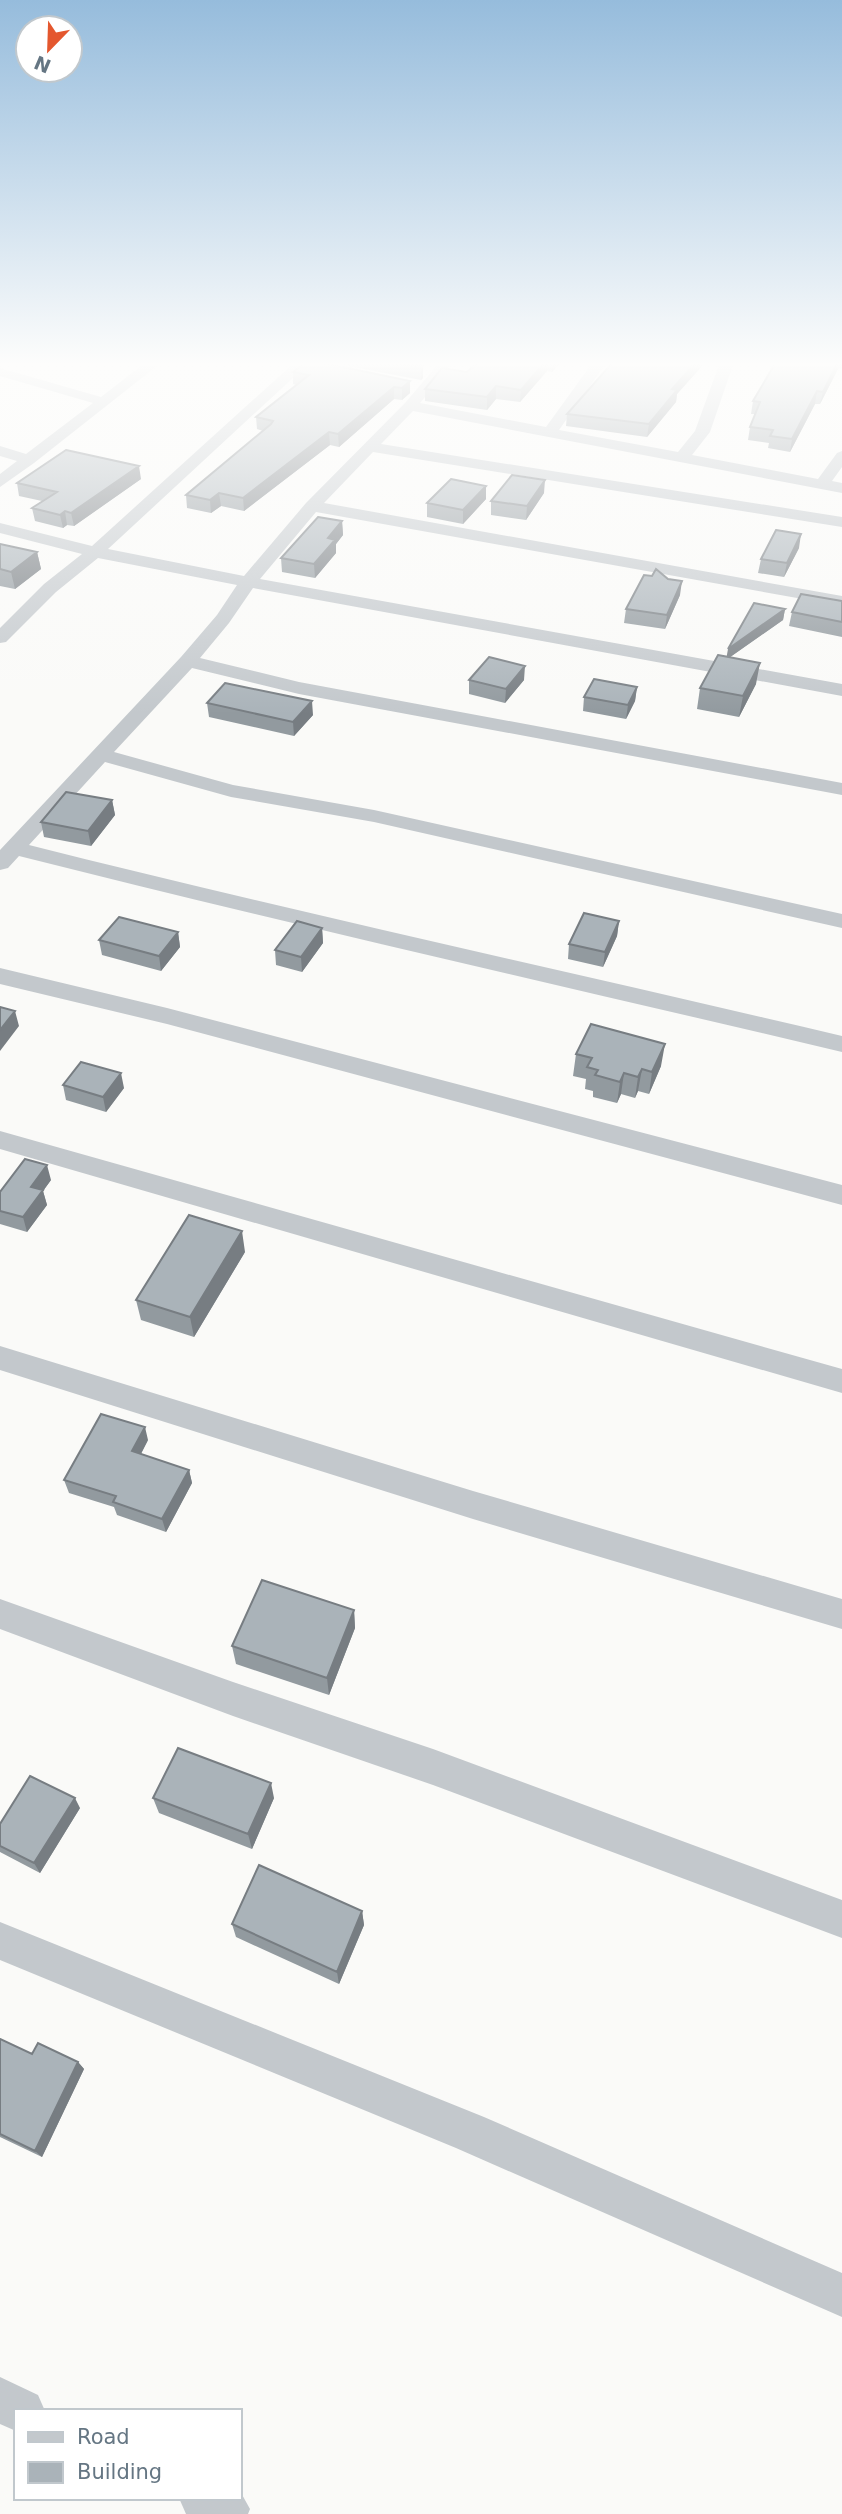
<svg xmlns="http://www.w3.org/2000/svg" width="842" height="2514" font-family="'DejaVu Sans',sans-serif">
<rect width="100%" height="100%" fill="#fafaf8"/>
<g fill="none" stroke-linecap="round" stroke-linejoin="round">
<path fill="#c3c8cc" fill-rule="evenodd" d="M146,362H162L34,463L0,487V474L17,461L0,456V446L26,454L93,403L0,376V368L101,397Z
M295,362L308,364L108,549L244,576L306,503L405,403L440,362H454L420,403L546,427L593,362H607L559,430L678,452L695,431L720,362H734L710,432L692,455L818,479L837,453L842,451V467L832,481L842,483V493L413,411L381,444L842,517V527L373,452L324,503L842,596V606L316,512L260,579L842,684V696L253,588L229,623L200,658L299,682L842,783V795L299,694L192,668L114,752L233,785L374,810L842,914V928L374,822L231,797L105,762L29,845C299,913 571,972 842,1036V1052C568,987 292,925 19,856L8,868L0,870V850L181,657L217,615L237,585L98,558L56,592L6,642L0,643V628L44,584L82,554L0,533V523L92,546Z
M0,968L167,1008L842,1185V1205L167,1024L0,984Z
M0,1131L842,1369V1393L0,1149Z
M0,1346L473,1491L842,1599V1629L473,1519L0,1370Z
M0,1599L233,1682L433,1749L842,1900V1938L433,1785L233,1716L0,1629Z
M0,1922L484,2117L842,2273V2317L456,2148L0,1960Z
M0,2377L38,2395L45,2411H16V2431L0,2424Z
M240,2491L250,2509L248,2514H186L179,2498H240Z"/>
</g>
<path fill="#929a9f" d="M328,362H420L423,378L421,380Z
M478,362H561L552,372L547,371L520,402L496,399L487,410L425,401V389L467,372Z
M613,362H703L702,366L677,394L676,402L647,437L566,426L567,414Z
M776,362H842V369L839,367L820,404H815L790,452L768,448L769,443L748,440L750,427L755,414H751L753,401Z
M293,372L410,381V393L402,400L394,399L339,447L330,445L244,511L221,506L211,513L187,508L186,495L263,431L257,429L256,417L296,385L293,384Z
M141,479L74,526L67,525L63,528L35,521L32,508L42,501L19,496L17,483Z
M486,486V499L463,524L427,517V503Z
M544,493L526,520L491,515V501Z
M342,521L343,535L336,544V553L315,578L282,572L281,558Z
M0,544L37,552L41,569L15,589L0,586Z
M799,548L784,577L758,573L761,559Z
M680,595L665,629L624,623L626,609Z
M842,601V637L789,626L792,612Z
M785,609L783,620L730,657L756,684L739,717L697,709L700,688L727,656Z
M469,680H524L505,703L469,694Z
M637,687L635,701L626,719L583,711L584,697Z
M207,703L313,715L294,736L209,717Z
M112,800L115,815L91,846L44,837L41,822Z
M619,921L617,936L603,967L568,959L569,944Z
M322,928L323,943L302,972L276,965L275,950Z
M178,932L180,947L161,971L102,955L99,940Z
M576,1054L661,1066L649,1094L638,1091L635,1098L621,1094L617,1103L593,1097V1091L585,1089L586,1079L573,1076Z
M63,1085L124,1088L106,1112L66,1100Z
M51,1180L43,1191L47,1205L27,1232L0,1224V1192Z
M245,1252L194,1337L141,1320L136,1300Z
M148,1440L141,1454L189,1470L192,1483L166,1532L117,1515L114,1507L69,1493L64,1480Z
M354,1610L355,1628L329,1695L236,1664L232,1646Z
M153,1798H274L252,1849L159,1813Z
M80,1808L40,1873L0,1852V1824Z
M362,1911L364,1925L339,1984L236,1937L232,1924Z
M0,2039L32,2054L78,2062L84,2069L42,2157L0,2137Z"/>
<path fill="#777d82" d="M413,362H420V368L410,364Z
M545,362H547V371L520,402L521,390Z
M552,362H561L552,372Z
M696,362H703L702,366L677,394L676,402L647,437L649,424L672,389Z
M838,362H840L839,367L820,404L823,392Z
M423,366V378L421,380V368Z
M410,381V393L402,400V388Z
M496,386V399L487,410V397Z
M394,387V399L339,447L338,434Z
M817,391L815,404L790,452L792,439Z
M329,432L330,445L244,511L243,498Z
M139,466L141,479L74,526L71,513Z
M545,480L544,493L526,520L527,506Z
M486,486V499L463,524V510Z
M219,493L221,506L211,513L210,500Z
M65,511L67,525L63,528L60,515Z
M342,521L343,535L336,544V553L315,578L314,564L328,538Z
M801,534L799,548L784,577L787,563Z
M37,552L41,569L15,589L11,572Z
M682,581L680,595L665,629L667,615Z
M785,609L783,620L726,660L728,649Z
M760,663L756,684L739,717L743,696Z
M525,666L524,680L505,703L506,689Z
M637,687L635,701L626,719L628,705Z
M312,701L313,715L294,736L293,722Z
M112,800L115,815L91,846L88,831Z
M619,921L617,936L603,967L605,952Z
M322,928L323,943L302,972L301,957Z
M178,932L180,947L161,971L159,956Z
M15,1011L19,1026L0,1051V1030Z
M665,1044L661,1066L649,1094L652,1072Z
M642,1069L638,1091L635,1098L638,1077Z
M121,1073L124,1088L106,1112L103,1097Z
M624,1073L621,1094L617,1103L620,1082Z
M47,1165L51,1180L43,1191L47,1205L27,1232L23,1217L31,1187Z
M242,1231L245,1252L194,1337L190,1317Z
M145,1427L148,1440L135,1465L132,1451Z
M189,1470L192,1483L166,1532L162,1519Z
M354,1610L355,1628L329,1695L327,1678Z
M271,1783L274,1798L252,1849L248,1834Z
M75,1798L80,1808L40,1873L34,1863Z
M362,1911L364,1925L339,1984L337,1972Z
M78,2062L84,2069L42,2157L35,2151Z"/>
<path fill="#aab3b9" stroke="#777d82" stroke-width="2" d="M306,362H319L410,381L402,388L394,387L338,434L329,432L243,498L219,493L210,500L186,495L271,424L273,421L256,417L309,375L293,372Z
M389,362H413L410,364L423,366L421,368Z
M478,362H545L521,390L496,386L487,397L425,389L442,368L467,372Z
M613,362H696L672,389L677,390L649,424L567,414Z
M776,362H838L823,392L817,391L792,439L770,436L773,430L750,427L760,402L753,401Z
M66,450L139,466L71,513L65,511L60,515L32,508L57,492L17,483Z
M512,475L545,480L527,506L491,501Z
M451,479L486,486L463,510L427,503Z
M318,517L342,521L328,538L335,540L314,564L281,558Z
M776,530L801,534L787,563L761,559Z
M0,544L37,552L11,572L0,569Z
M656,569L668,579L682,581L667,615L626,609L644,575L652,576Z
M801,594L842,601V622L792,612Z
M754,603L785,609L728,649Z
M718,655L760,663L743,696L700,688Z
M489,657L525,666L506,689L469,680Z
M594,679L637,687L628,705L584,697Z
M225,683L312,701L293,722L207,703Z
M66,792L112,800L88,831L41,822Z
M584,913L619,921L605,952L569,944Z
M119,917L178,932L159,956L99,940Z
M297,921L322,928L301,957L275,950Z
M0,1007L15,1011L0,1030Z
M591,1024L665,1044L652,1072L642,1069L638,1077L624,1073L620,1082L595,1075L598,1070L587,1067L592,1058L576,1054Z
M81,1062L121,1073L103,1097L63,1085Z
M25,1159L47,1165L31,1187L43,1190L23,1217L0,1211V1192Z
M189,1215L242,1231L190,1317L136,1300Z
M101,1414L145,1427L132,1451L189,1470L162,1519L113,1502L116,1496L64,1480Z
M262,1580L354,1610L327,1678L232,1646Z
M178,1748L271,1783L248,1834L153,1798Z
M30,1776L75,1798L34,1863L0,1846V1824Z
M259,1865L362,1911L337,1972L232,1924Z
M0,2039L32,2054L38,2043L78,2062L35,2151L0,2134Z"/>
<linearGradient id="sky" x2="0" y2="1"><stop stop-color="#96bcdc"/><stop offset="0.51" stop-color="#fdfdfc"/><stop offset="1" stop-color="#fdfdfc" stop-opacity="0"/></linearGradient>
<rect width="842" height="714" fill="url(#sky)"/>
<rect x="14" y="2409" width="228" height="91" fill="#ffffff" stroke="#c1c8cd" stroke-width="2"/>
<rect x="28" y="2432" width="35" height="10" fill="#c3c8cc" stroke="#c1c8cd" stroke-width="2"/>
<text x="77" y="2444" font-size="21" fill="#657683">Road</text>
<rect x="28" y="2462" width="35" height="21" fill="#aab3b9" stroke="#c1c8cd" stroke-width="2"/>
<text x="77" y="2479" font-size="21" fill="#657683">Building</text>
<g transform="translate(49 49) rotate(203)"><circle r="33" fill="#ffffff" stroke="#c1c8cd" stroke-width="2"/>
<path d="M0-5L12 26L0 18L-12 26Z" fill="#e4572e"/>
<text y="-10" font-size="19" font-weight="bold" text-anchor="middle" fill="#657683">N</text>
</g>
</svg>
